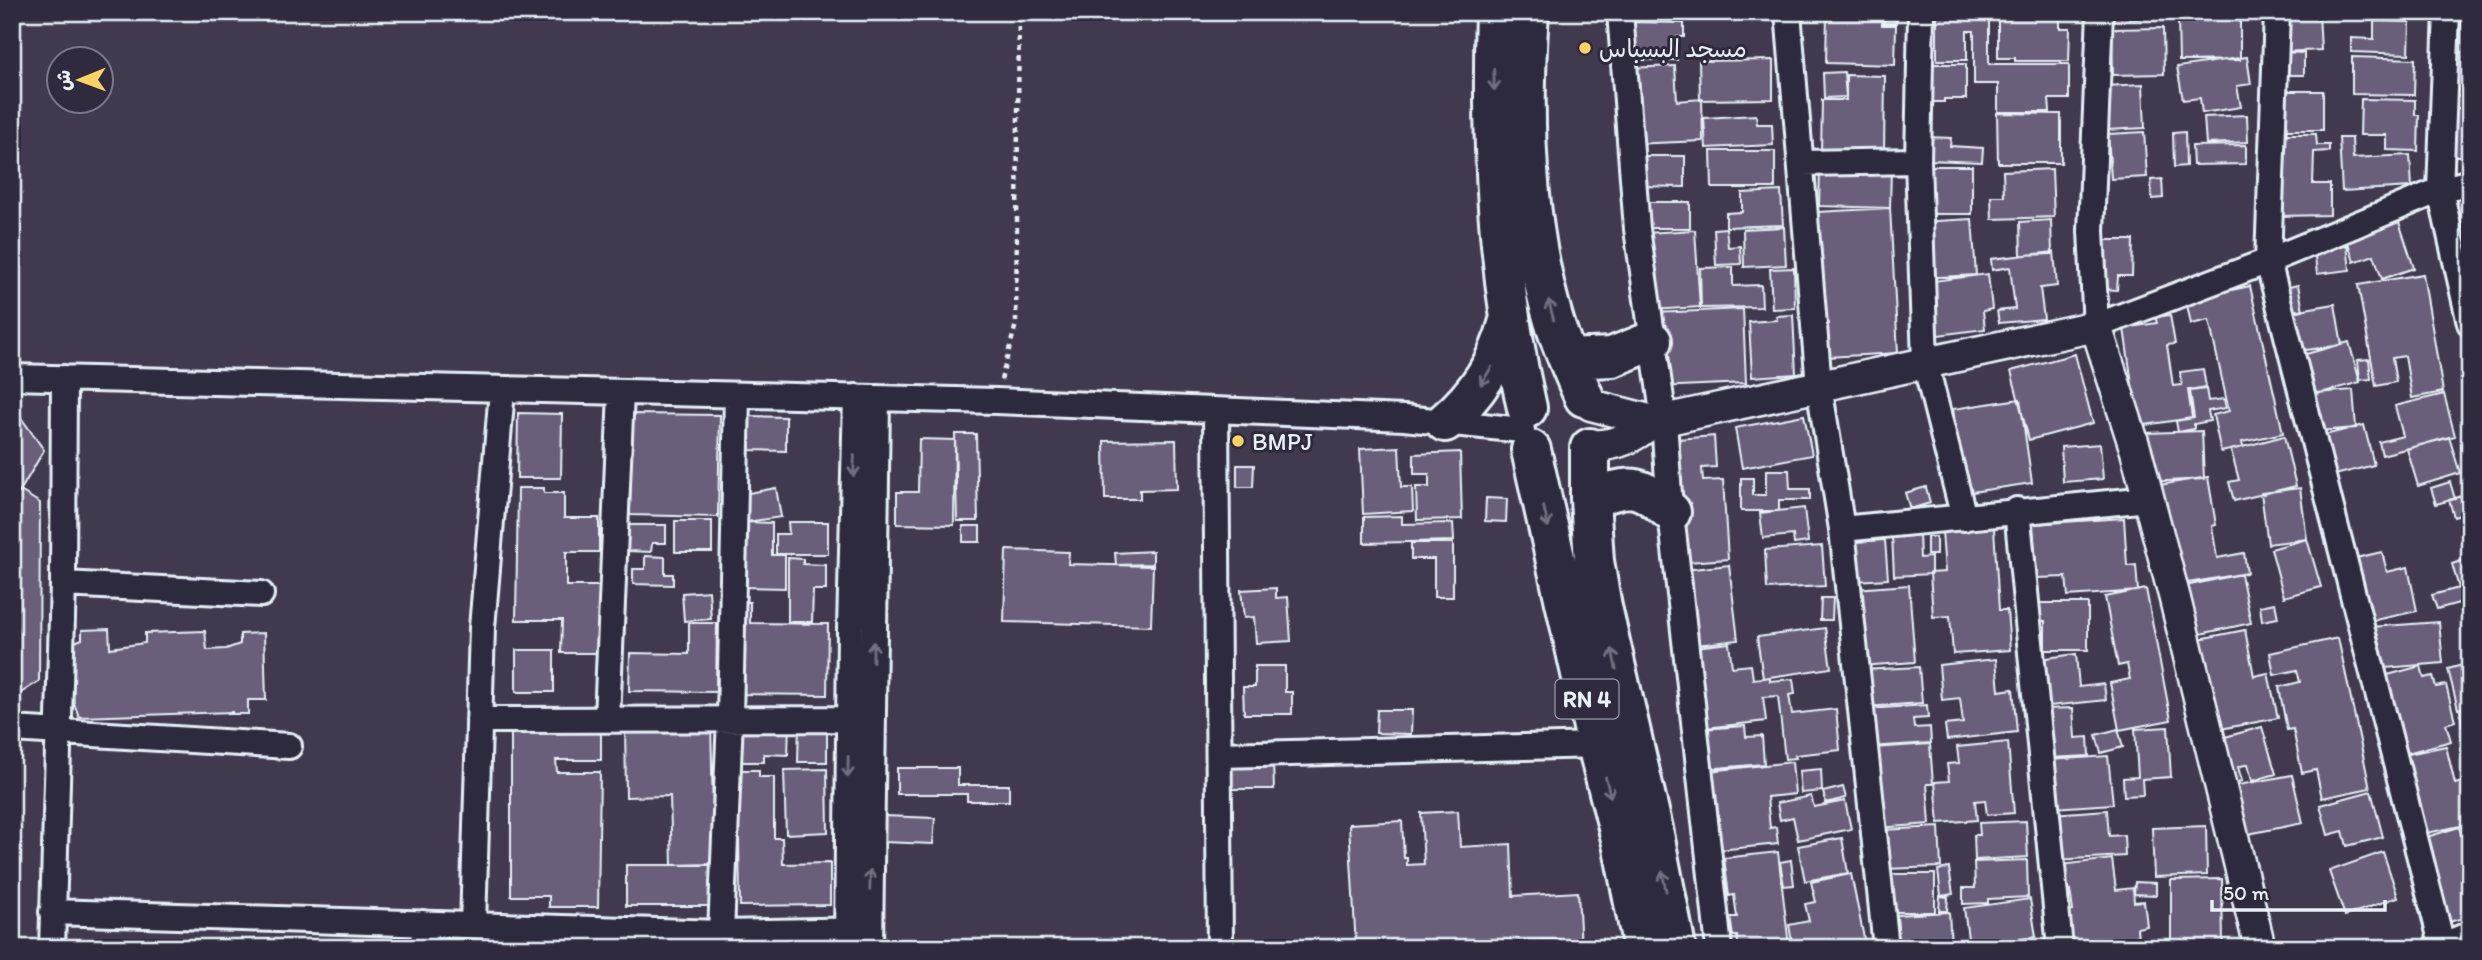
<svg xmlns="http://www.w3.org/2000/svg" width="2482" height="960" font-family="Itim,'Playpen Sans Arabic',sans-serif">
<rect width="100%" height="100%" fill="#413a4f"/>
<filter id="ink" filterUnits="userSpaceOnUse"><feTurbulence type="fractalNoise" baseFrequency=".0143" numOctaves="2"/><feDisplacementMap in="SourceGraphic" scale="14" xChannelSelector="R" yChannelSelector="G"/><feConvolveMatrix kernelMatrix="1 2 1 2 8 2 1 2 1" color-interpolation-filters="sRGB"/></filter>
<g filter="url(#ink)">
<path fill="#6b5e7a" stroke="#e8f1f8" stroke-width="2" d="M1827,12H1882V25H1896L1895,65L1826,63Z
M1884,12H1895L1896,23H1884Z
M2113,12H2220L2114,21Z
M2452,12H2470V97L2451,96Z
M2319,13L2321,50L2281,52L2279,15Z
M1998,15H2060V28H2070L2069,61H2015V58H1998Z
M2240,15V60L2179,61L2178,17Z
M1937,16H1989V64H2069V99H2049L2050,112H1998V84H1974V31H1967V60H1937Z
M2374,21L2410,22L2409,54L2351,52V38L2374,39Z
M1628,22L1684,23V37H1677V60H1627Z
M2163,28L2164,74L2113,75L2112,29Z
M2279,52L2304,53V75H2279Z
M2247,57L2251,84L2237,86L2241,107L2202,113L2200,98L2183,100L2177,67Z
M2352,57L2415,59L2414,95L2352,94Z
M1773,60V99L1700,100L1699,61Z
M1929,64H1966V99H1944V102H1928Z
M1675,66L1677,101L1702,99L1703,141L1631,144L1628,68Z
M1844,72L1846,97L1824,98L1823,73Z
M1846,75L1885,76L1884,153H1821L1822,100H1846Z
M2143,84L2145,128L2107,130L2105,86Z
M2279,91H2323V130H2279Z
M2361,99L2415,100V115H2419L2418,151L2387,150V135H2360Z
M2445,108H2470V156H2445Z
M1997,113L2061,114V163H1998Z
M1756,115L1757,124H1772L1773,145L1706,148L1704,118Z
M2247,115L2248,142L2206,144L2204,117Z
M2144,132L2147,177L2111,179L2108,134Z
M2185,132L2186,166L2174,167L2173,133Z
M2278,134H2316L2317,145H2329V151L2314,152L2313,184H2330V215L2278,216Z
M1927,137L1951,138L1950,146L1983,148L1982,162L1926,160Z
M2339,138H2352L2353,158L2410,155L2412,187L2342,191Z
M2246,145V164L2193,165L2192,146Z
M1711,151H1775V188H1712Z
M1636,156H1685V187L1635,186Z
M1927,166H1972V214H1927Z
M1820,167L1891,168L1890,208L1819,206Z
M2052,169L2054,217L1992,219L1991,196H2004L2003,171Z
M2162,179L2163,198L2152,199L2151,180Z
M1781,191L1783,225L1726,227V213L1742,212V193Z
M2470,195V324L2444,199Z
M1641,202H1690V228H1641Z
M1890,208L1898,353L1827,357L1818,212Z
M1972,219L1976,275L1922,278L1919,222Z
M2051,220L2052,254L2021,255L2020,222Z
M2399,222L2414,268L2382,279L2374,255L2354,262L2347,239Z
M1784,227L1786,265L1744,267L1743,229Z
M1726,228L1728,247L1740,246L1741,264L1716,265L1714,229Z
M1695,230L1700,307L1652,310L1647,233Z
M2100,240H2133L2132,276H2118L2117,290L2100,289Z
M2347,245L2350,270L2317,274L2314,249Z
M2054,252L2057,286L2040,288L2044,319L1999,323L1997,311L2015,309L2010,267L1992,270L1991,259Z
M1733,267V286L1761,285L1762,307L1701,308L1700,268Z
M1794,268L1795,308L1772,309L1770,269Z
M1988,274L1992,309L1983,311L1985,329L1931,336L1925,282Z
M2423,274L2443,392L2412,398L2405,356L2392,358L2396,382L2376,386L2358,285Z
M2298,285L2303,310L2289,313L2284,288Z
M2250,286L2283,433L2242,442L2243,447L2221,452L2213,415L2229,411L2209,320L2191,324L2186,300Z
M2335,304L2342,345L2299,351L2293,311Z
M1743,309L1746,383L1658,387L1654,313Z
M1793,315L1796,374L1752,377L1749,322L1777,320L1776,316Z
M2170,315L2175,344L2167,345L2173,386L2182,385L2180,372L2203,369L2206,387L2188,390L2192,418L2138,426L2124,328L2157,323L2155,317Z
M2349,342L2360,382L2310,396L2299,356Z
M2075,354L2093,423L2029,440L2011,371Z
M2369,359L2371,379L2360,380L2358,360Z
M2206,389L2208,401L2224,399L2226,408L2208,411L2210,421L2194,424V429L2178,432L2176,421L2194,418L2190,391Z
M2353,390L2356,428L2319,431L2316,393Z
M2444,394L2455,436L2382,455L2379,442L2403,436L2395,406Z
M2020,399L2032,483L1965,493L1953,409Z
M12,405L44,450L19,493L22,492L40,503L39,681L12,699Z
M518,413L562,414L561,478H517Z
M632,414L720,415L718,517L630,515Z
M1804,415L1812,455L1742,468L1735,428Z
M749,416L786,417V451L749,450Z
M2364,425L2374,465L2327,477L2317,437Z
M2202,431L2204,479L2148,482L2146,433Z
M955,434H976L978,521H957Z
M1714,436L1716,467L1702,468L1703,481L1723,480L1728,559L1674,563L1666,440Z
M2284,436L2296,486L2234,501L2229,482L2239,480L2231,450Z
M2449,437L2460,473L2418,486L2407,449Z
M919,439L955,440L954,525L897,524V492H918Z
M1176,440L1177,489L1140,490V499H1105L1104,441Z
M2100,444L2103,479L2063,482L2061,447Z
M1399,447L1401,487H1412L1413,511L1363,514L1360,449Z
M1460,452L1462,519L1417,520L1416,487H1429V474H1414V454Z
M1237,465H1254L1253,487H1237Z
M1766,470H1789L1790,489H1810V500H1779V511H1741V478H1753V495H1766Z
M2208,477L2216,525L2212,526L2217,558L2244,553L2247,573L2176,585L2159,485Z
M2450,482L2455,499L2436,504L2431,488Z
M1926,487L1930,503L1910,509L1905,493Z
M518,488H544V493H564V518H599V552H566V586H604L603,653H561L562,620H516Z
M776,488L781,517L747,522L743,494Z
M2300,488L2307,539L2268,544L2261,493Z
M2470,493V512L2454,517L2449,500Z
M1486,498L1507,499L1506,522L1485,521Z
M1804,508L1808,542L1794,544L1793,535L1763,538L1760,513Z
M1402,516V524L1453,523L1454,541L1364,543V517Z
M2124,518L2127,566L2136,565L2138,591L2068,596L2066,577L2037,578L2033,524Z
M675,521H712V552H675Z
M746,522L772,523V555H785V588L744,587Z
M788,522H828V554H776V534H789Z
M628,525H666V543H652L651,552L628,551Z
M963,526H980V542H963Z
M1994,528L1999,610H2007L2010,650L1953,654L1950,616L1933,617L1930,573L1945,572L1942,531Z
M1919,534L1920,558L1931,557V574L1894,576L1892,535Z
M1927,537H1936V555H1927Z
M2307,539L2321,587L2284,597L2271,549Z
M1885,540L1888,579L1855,581L1853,542Z
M1411,543H1453V597H1434V559H1411Z
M1822,546L1825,586L1767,589L1765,550Z
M1006,550L1069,552L1068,564L1153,566L1151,626L1004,622Z
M1153,551V564L1116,565L1115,553Z
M2382,552L2387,572L2408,567L2417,611L2371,621L2347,560Z
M645,556L665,557V574H673V585L633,584V569H645Z
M788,558L803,559V564L826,565V590H813L812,622H788Z
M2470,558V600L2437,609L2432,595L2459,588L2452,564Z
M1729,565L1738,640L1688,646L1674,571Z
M2241,574L2251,623L2191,636L2181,587Z
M1909,585L1915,662L1860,666L1854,589Z
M1276,588V598L1288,597L1291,641L1256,643L1254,617L1244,618L1241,590Z
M2146,589L2171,720L2119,730L2110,683L2130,679L2127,664L2118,666L2105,597Z
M709,591L711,619L684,621L682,593Z
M1821,598H1833L1832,620H1820Z
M743,602H750V623L828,624L827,695L739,694Z
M2035,603H2088V650H2045V621H2035Z
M2275,603L2278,618L2262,621L2260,606Z
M2439,622L2443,663L2374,669L2371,627Z
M689,623H717L716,692L629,691L630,653L689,654Z
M1825,628L1831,668L1763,678L1757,637Z
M109,629L110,648L145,643V633L205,631L207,650L226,649L240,644V634L264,633L266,700H248V714H227L233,712L79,717L66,681L65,646L82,639V630Z
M2245,630L2254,676L2268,673L2278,718L2215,730L2194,640Z
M2338,638L2370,788L2322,798L2316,770L2302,773L2293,729L2287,730L2279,687L2300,682L2297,670L2274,675L2270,653Z
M1729,643L1732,667L1751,665L1753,679L1770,677V681L1793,679L1795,694L1789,695L1792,714L1836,709L1840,750L1795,755L1796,758L1785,759L1778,696L1763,697L1766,721L1697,729L1687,648Z
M516,650H554V692H516Z
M2076,654L2079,687L2104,684L2106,700L2040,707L2039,659Z
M1996,659L1999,691L2013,689L2017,732L1947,740L1945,725L1963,723L1960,698L1942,700L1939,665Z
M2466,664L2467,670L2470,669V706L2458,709L2448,669Z
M1255,666H1285V692H1292V714H1244L1243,687H1255Z
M2421,666L2424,678L2433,676L2436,687L2446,685L2455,721L2446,724L2451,741L2400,755L2380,677Z
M1919,667L1922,703L1865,707L1862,670Z
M1927,705L1928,718L1913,719L1914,728L1930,727L1931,743L1869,747L1867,709Z
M2073,708L2075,738L2088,737L2089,756L2049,758L2045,709Z
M2470,708V725L2462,726L2460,709Z
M1377,710H1412L1411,734L1376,733Z
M601,718V760H556L557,772H600L598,907H549V896H511V727Z
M711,720L714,864L672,865L670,796L626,797L625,721Z
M742,720L789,723L788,755L764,754V762H741Z
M799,721H827V762H798Z
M1745,726L1746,737L1762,736L1764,764L1705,769L1702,729Z
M2168,727L2171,777L2142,779L2143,795L2124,796L2123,778L2138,777L2135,729Z
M2262,727L2276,774L2252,781L2248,764L2238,767L2242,781L2233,783L2221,738Z
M2118,729L2123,747L2101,753L2096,735Z
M2008,742L2014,813L1987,815L1985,800L1975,801L1977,820L1939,823L1935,782L1949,781L1947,764L1959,763L1957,747Z
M1930,744L1933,784H1927L1930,824L1879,828L1873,748Z
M2446,746L2455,784L2466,781L2470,798V824L2417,835L2399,756Z
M2108,756L2113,804L2053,808L2050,760Z
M1792,762L1795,794L1767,797L1770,828L1776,827L1778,844L1709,851L1700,772Z
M1227,763H1273L1274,789H1227Z
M897,768H958V785H1009V801H967V794H897Z
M827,769L828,832L786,834L784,770Z
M1821,769L1822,791L1801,793L1799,771Z
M738,770H759V777H774V838H782L783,864L830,863V905L740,906Z
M2292,775L2303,823L2243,835L2233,786Z
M1843,787L1846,798L1826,803L1823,792Z
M2371,791L2383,837L2347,846L2343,831L2328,835L2320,805Z
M1811,796L1814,807L1845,801L1851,829L1798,840L1793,817L1780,820L1777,803Z
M2107,810L2109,836L2124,835L2125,856L2055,860L2052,814Z
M1458,811L1460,847L1511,844L1513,896L1578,892L1581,948H1566V940H1549L1518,942L1519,948H1356L1349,824L1402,821L1404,858H1407V865L1424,864L1421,813Z
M884,816L935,818L933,844L883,842Z
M2026,821L2028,857L1975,860L1974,835H1980L1979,823Z
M2206,826L2207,875L2154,877L2152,828Z
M1939,827L1941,867L1884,869L1882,830Z
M2459,827L2470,863V913L2469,916L2443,924L2417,840Z
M1842,838L1848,873L1805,881L1798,846Z
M1778,852L1789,946L1739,948L1737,936H1733L1730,917H1737L1734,895L1729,896L1724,858Z
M2383,852L2398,897L2345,916L2329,871Z
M2112,859L2116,890L2133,888L2134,902L2144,901L2147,926L2137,928L2139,948H2071L2067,912L2073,911L2070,890L2064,891L2060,865Z
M1791,860L1794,885L1784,886L1780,862Z
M2027,860L2028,897L1988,899V903L1963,904V888H1975L1974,862Z
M626,865H711V906H626Z
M1949,868L1953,894L1941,896L1938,870Z
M1851,874L1866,948H1793L1789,925L1809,921L1805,904L1816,902L1811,882Z
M1886,874H1935V912H1885Z
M2222,879L2223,948H2171V880Z
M2135,882L2156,883V895L2134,894Z
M1940,896L1948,897L1947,911H1939Z
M2030,899L2036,937L1969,946L1964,908Z
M1949,912L1951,946L1898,948L1897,915Z
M596,941V948H459Z
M172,942L197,944V948H172Z
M76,944L140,948H75Z
M349,945V948H261Z"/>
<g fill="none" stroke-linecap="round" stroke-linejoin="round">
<defs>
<path id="minor" d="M1620,12L1637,229L1664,420L1669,495L1719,948
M1788,12L1819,386L1842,529L1886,948
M1921,12L1918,161L1925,362L1964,518
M2100,12L2091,231L2096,326L2268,261L2440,190L2470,182
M2277,12L2268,261L2443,948
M2447,12L2440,190L2470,323
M1802,163L1918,161
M12,377L996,401L1404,418L1522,430
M1216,412L1220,948
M2017,510L2060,948
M1842,529L2149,499
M63,584L261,594
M607,719L621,392
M479,720L849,719
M12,729L289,746
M1219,755L1597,745
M52,912L721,933L870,930
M423,923L424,948
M473,925L482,628L502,390
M721,933L730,718L737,395
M847,946L850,629L856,397
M52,948L63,584L64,378
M870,948L877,398
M2436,948L2470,934"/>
<path id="tertiary" d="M1591,405L1653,421L1664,420L2096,326L2136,451L2175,599L2260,948
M1592,446C1617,445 1634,438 1653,421"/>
<path id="primary" d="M1495,12C1491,145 1497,278 1527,408
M1529,12C1522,112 1525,225 1554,321C1562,347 1573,372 1584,397
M1568,359L1612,357L1652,341
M1445,422C1477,395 1498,363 1509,321
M1590,448V499L1594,561L1602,607L1653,829L1676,948
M1531,450L1597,745L1622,843L1643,948
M1590,499C1631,484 1637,482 1671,512"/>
</defs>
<use href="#minor" stroke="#e8f1f8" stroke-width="30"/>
<use href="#tertiary" stroke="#e8f1f8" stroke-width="35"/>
<use href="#primary" stroke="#e8f1f8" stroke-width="44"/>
<path stroke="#e8f1f8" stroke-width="4.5" stroke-dasharray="5 5" stroke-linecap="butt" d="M1001,380L1016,324L1019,12"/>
<use href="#minor" stroke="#2f2a3d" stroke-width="24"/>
<use href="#tertiary" stroke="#2f2a3d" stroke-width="30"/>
<use href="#primary" stroke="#2f2a3d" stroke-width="38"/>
</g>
<defs><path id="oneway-shaft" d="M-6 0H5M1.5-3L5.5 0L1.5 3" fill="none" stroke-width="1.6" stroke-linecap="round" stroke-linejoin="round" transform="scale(1.75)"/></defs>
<g stroke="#70707e">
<use href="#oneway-shaft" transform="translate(1494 80) rotate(89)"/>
<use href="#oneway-shaft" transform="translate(1551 310) rotate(-105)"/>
<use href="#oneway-shaft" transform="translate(1486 376) rotate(122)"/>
<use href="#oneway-shaft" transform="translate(854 466) rotate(92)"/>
<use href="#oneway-shaft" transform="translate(1546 517) rotate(77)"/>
<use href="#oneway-shaft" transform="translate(873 652) rotate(-89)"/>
<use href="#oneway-shaft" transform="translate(1614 659) rotate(-102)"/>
<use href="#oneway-shaft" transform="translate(848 767) rotate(91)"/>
<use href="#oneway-shaft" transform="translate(1608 787) rotate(76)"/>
<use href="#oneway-shaft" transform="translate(870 880) rotate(-89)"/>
<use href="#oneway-shaft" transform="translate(1664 881) rotate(-102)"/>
</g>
</g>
<g fill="#ffd166" stroke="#2f2a3d" stroke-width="2.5">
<circle cx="1585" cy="48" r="7"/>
<circle cx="1238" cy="441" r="7"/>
</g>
<g text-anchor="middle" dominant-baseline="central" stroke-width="6" stroke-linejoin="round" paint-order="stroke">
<rect fill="#2f2a3d" stroke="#b0b5c0" stroke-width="2" x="1555.5" y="679.5" width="63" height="39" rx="5"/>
<g font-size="23" font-weight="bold" fill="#e8f1f8">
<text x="1587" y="699">RN 4</text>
</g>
<g font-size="24" fill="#e8f1f8" stroke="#2f2a3d" text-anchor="start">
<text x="1599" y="48">مسجد البسباس</text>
<text x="1252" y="441">BMPJ</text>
</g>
</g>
<rect width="2482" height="960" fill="none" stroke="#2f2a3d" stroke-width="42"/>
<rect x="21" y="21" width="2440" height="918" fill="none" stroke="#e8f1f8" stroke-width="2.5" filter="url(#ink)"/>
<g transform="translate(80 80) rotate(269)"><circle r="33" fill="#2f2a3d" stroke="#797a88" stroke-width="2"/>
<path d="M0-5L12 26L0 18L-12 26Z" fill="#ffd166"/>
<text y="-10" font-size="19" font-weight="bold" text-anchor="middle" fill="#e8f1f8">ش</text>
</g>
<path d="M2212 900v10h173v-10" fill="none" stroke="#e8f1f8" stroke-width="3.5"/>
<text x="2223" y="900" font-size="21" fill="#e8f1f8" stroke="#2f2a3d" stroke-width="5" paint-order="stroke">50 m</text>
</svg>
